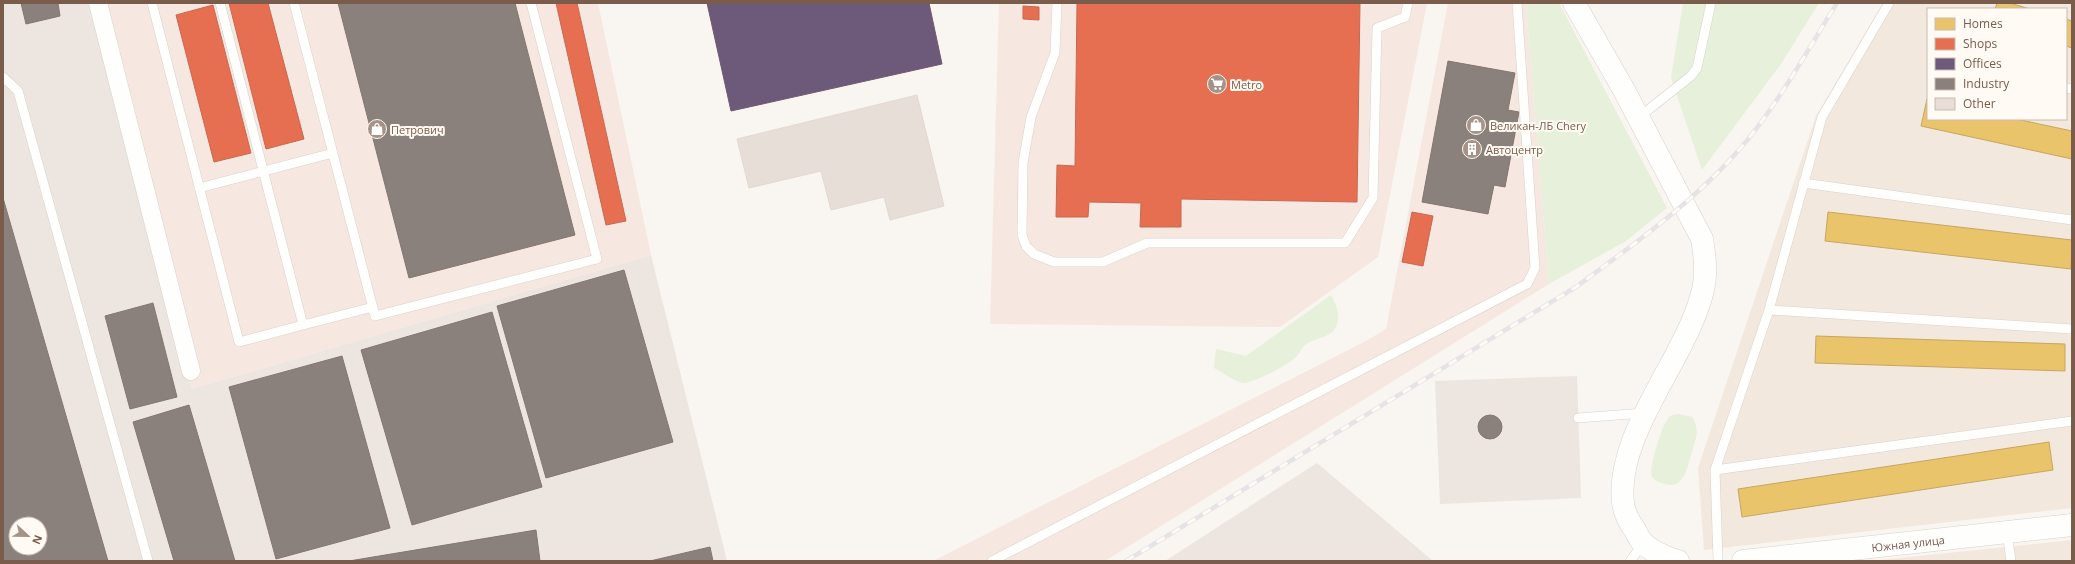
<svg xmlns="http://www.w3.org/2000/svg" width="2075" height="564" font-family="'Open Sans',sans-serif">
<rect width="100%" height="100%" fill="#f9f5f0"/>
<path fill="#f2e8de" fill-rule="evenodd" d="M1883,3H2072V508L1704,550L1698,468L1816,116ZM1928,9H2066V119H1928Z
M2072,540L2071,561H1871Z"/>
<path fill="#f6e8e1" d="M100,3H598L651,255L192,389Z
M999,3H1427L1378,257L1280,327L990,324Z
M1448,3H1526L1549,284L1105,561H933L1366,341L1386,329Z"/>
<path fill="#ede5e0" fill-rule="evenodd" d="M3,3H100L192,389L651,255L727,561H3ZM16,524H40V548H16Z
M1577,376L1581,498L1440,504L1435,381Z
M1317,463L1433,561H1165Z"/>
<path fill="#e7f0db" d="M1526,3H1559L1667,208L1626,241L1549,284Z
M1683,3H1819L1781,64L1702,170L1671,78Z
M1331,295C1337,306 1341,316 1336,327C1331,338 1313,338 1305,345C1301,348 1300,354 1296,357C1288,365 1254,383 1244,383C1236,383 1222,372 1214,368L1216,349L1246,356Z
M1679,414L1692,417C1701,430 1695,441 1691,455C1687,468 1684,490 1665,484C1661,483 1655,481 1652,477C1648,469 1663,421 1670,416C1672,415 1677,414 1679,414Z"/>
<path fill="#e9c46a" stroke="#c8a561" d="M1997,3H2010L2030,9H1995Z
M2066,19L2072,21V48L2066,46Z
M1927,99L1928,119H2016L2072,131V159L1921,126Z
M1828,212L2072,240L2071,269L1825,241Z
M1816,336L2065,344V371L1815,363Z
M2049,442L2053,470L1742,517L1738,489Z"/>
<path fill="#e76f51" stroke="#c66950" d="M229,3H268L304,139L266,149Z
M556,3H577L626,221L606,225Z
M1077,3H1360L1357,202L1181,199V227H1140L1141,203L1089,202L1088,217H1056L1057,165L1075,166Z
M213,5L251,153L214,162L176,15Z
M1023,6L1039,7V20L1023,19Z
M1412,212L1433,216L1423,266L1402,262Z"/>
<path fill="#6d597a" stroke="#715a6c" d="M707,3H929L942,64L731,111Z"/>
<path fill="#8a817c" stroke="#85766e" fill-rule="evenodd" d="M21,3H58L60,16L26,24Z
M338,3H515L575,235L409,278Z
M1448,61L1515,73L1508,110L1519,112L1505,187L1494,185L1488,214L1422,202Z
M3,198L108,561H3ZM16,524H40V548H16Z
M624,270L673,442L546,478L497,306Z
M153,303L177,397L130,409L105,316Z
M492,312L542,487L412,525L361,350Z
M342,356L390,528L276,559L229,387Z
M189,405L235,561H174L133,422Z
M1478 427a12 12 0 1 1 24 0a12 12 0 1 1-24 0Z
M536,530L540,561H349Z
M710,547L713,561H650Z"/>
<path fill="#e6ded7" stroke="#e2d8d2" d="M917,95L944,206L890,220L884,197L831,210L821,171L749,188L737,139Z"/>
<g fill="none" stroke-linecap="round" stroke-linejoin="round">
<defs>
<path id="service" d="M152,3L239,342L303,325
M220,3L303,325L373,307
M294,3L375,316L597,259L531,3
M1057,3L1055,53L1031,117L1023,163L1022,235L1026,246L1034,254L1054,262H1103L1147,243H1345L1373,198L1377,28L1405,17L1408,3
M3,77L18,91L148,561
M2066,88L2072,89
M1638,118L1691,76L1697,68L1711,3
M1803,183L2072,220
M199,188L333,153
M1769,310L2072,329
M1578,418L1644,413
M1715,470L2072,421
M2007,532L2011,561
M992,561L1527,284L1535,268L1517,3
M1630,561L1643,544
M1718,561L1715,470L1769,310L1822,117L1889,3"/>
<path id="minor" d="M98,3L191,371"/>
<g id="tertiary">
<path d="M1574,3L1624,90L1702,239C1705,256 1707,273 1703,290C1687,358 1615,433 1623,503C1624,512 1630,523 1635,530C1637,534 1640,540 1643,543C1649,550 1669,559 1678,561"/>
<path id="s1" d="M1743,561L2072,525"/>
</g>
</defs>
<use href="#service" stroke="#d7d1cb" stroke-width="10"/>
<use href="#minor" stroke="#d7d1cb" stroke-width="19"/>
<use href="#tertiary" stroke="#d7d1cb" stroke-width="23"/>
<use href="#service" stroke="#fefefd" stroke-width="9"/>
<use href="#minor" stroke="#fefefd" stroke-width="18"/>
<use href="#tertiary" stroke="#fefefd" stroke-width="22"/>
<defs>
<path id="rail" d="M1126,561L1576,287C1634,244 1697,200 1744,144C1780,101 1807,51 1837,3"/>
</defs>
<use href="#rail" stroke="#e6e3e7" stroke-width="4.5"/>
<use href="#rail" stroke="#fffaf3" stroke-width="3" stroke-dasharray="9" stroke-linecap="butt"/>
</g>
<defs>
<symbol id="supermarket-disc" viewBox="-11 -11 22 22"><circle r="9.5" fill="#a69286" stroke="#fffaf3"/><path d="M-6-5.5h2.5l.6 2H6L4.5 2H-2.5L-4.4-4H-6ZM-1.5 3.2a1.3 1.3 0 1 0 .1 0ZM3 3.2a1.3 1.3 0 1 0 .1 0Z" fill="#fff"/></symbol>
<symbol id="shop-disc" viewBox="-11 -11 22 22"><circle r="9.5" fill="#a69286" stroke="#fffaf3"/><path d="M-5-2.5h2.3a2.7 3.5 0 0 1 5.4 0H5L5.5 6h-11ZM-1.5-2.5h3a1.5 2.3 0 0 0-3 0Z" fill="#fff"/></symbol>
<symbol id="building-disc" viewBox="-11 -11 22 22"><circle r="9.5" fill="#a69286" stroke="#fffaf3"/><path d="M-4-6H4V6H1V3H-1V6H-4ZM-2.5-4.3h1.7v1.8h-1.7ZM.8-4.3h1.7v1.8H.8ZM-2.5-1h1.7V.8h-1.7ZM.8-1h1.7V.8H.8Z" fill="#fff"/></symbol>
</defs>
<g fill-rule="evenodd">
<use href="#supermarket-disc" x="1206" y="73" width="22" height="22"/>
<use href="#shop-disc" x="1465" y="114" width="22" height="22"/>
<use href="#shop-disc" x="366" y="118" width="22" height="22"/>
<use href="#building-disc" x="1461" y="138" width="22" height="22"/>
</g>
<g text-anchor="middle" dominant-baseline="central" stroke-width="4" stroke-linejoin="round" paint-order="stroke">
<g font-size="11" fill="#7a5c4d" stroke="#fffaf3" text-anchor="start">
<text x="1231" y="84">Metro</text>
<text x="1490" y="125">Великан-ЛБ Chery</text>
<text x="391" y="129">Петрович</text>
<text x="1486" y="149">Автоцентр</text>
</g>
<g font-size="11" fill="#7a5c4d" stroke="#fffaf3">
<text stroke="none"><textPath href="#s1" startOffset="166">Южная улица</textPath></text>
</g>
</g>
<rect width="2075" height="564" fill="none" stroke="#7a5c4d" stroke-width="8"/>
<rect x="1927" y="8" width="140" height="112" fill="#fffaf3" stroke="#cabbb1"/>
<rect x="1935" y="18" width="20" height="12" fill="#e9c46a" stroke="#cabbb1"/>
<text x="1963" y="28" font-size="12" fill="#7a5c4d">Homes</text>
<rect x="1935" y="38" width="20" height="12" fill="#e76f51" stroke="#cabbb1"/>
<text x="1963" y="48" font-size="12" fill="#7a5c4d">Shops</text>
<rect x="1935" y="58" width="20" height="12" fill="#6d597a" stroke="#cabbb1"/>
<text x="1963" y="68" font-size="12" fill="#7a5c4d">Offices</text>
<rect x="1935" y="78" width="20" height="12" fill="#8a817c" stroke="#cabbb1"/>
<text x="1963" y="88" font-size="12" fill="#7a5c4d">Industry</text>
<rect x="1935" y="98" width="20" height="12" fill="#e6ded7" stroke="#cabbb1"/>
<text x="1963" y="108" font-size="12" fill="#7a5c4d">Other</text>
<g transform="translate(28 536) rotate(112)"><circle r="19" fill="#fffaf3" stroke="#cabbb1"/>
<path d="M0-3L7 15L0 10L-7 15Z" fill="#a69286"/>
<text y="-6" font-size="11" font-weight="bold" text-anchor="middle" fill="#7a5c4d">N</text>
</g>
</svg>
